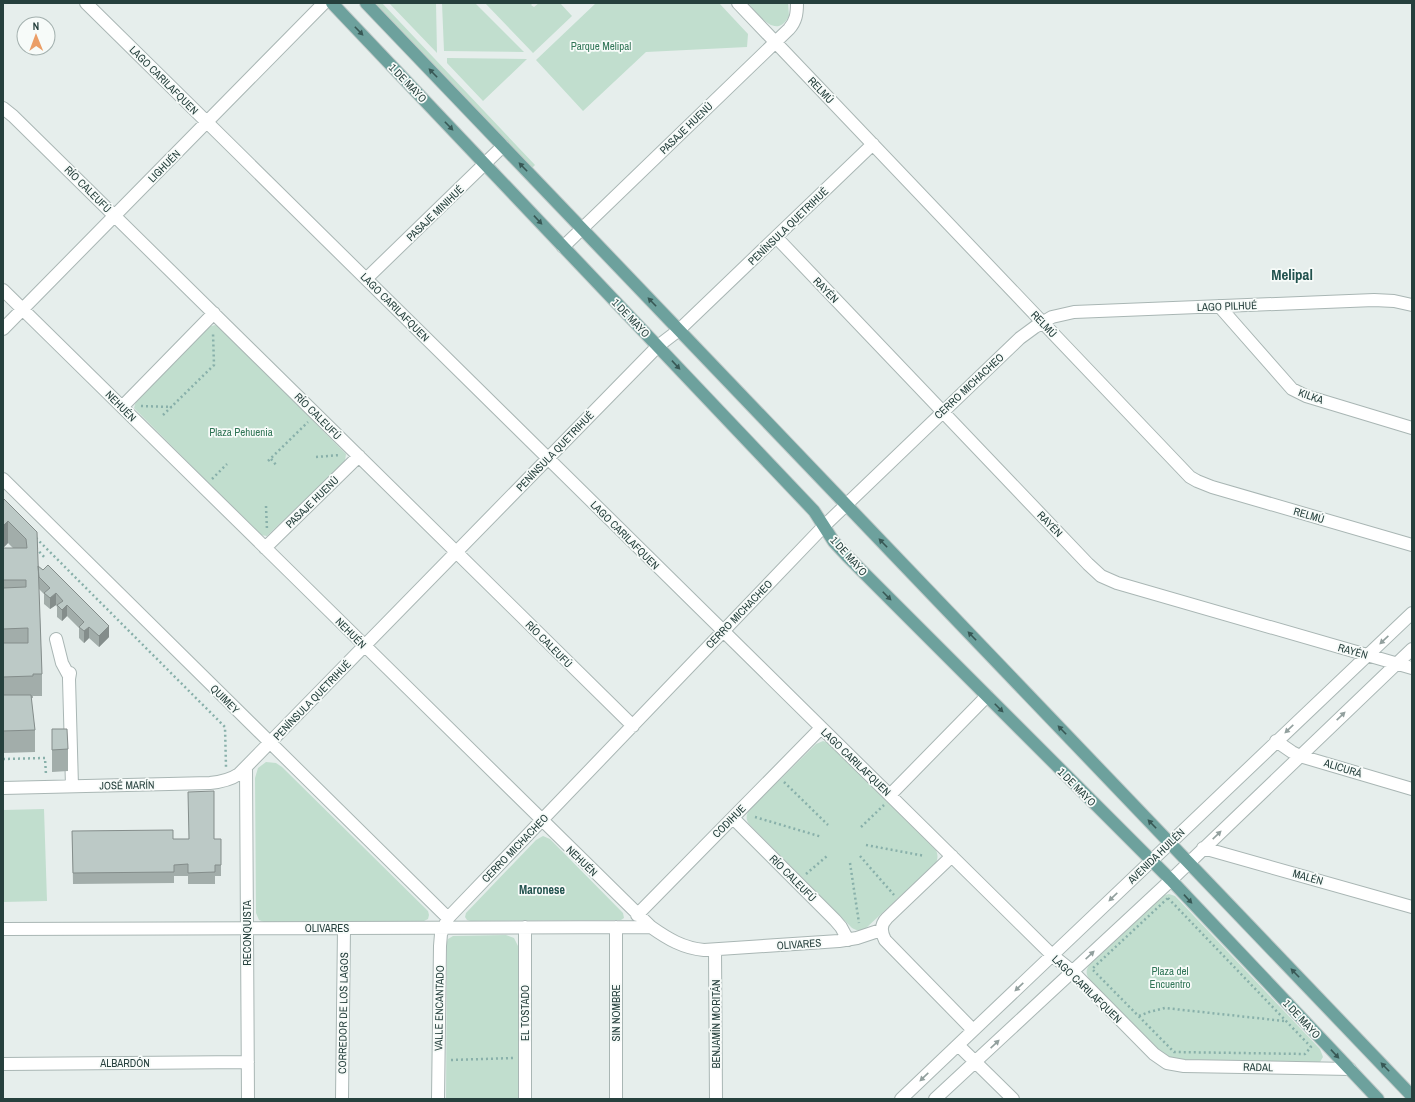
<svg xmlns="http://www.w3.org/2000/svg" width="1415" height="1102" font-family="'Archivo Narrow',sans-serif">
<rect width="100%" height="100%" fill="#e6eeec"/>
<path fill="#c1dece" d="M375,3H382L535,165L532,168Z
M389,3H436L437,53Z
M442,3H475L524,52L444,51Z
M485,3H533L531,5L534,7L539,3H560L572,16L533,53Z
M596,3H719L748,34L747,47L646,52L583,111L536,60Z
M748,3H788L789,16C776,41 758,14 748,3Z
M447,58L527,59L483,101L447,63Z
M215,325L220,327L346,454L345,461L267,536L260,535L134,408L136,401L208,327Z
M823,741L829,743L936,850C938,855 938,858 936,863L865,929C860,931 857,931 852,928L750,825C745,820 746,814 750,809L816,744Z
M266,762L276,763L282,767L428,911L429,915L428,919L424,921L264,922L259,920L256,913L255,778L258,768Z
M44,809L47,901L3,902V810Z
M543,836L550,839L623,913L624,918L621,920L470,921L467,920L465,917L466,913L536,840Z
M1169,894L1175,896L1320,1049L1323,1057L1320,1062L1182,1060L1170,1058L1161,1052L1090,980C1085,974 1086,969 1090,964L1162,896Z
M506,935L514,938L518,946V1099H446L447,942L448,939L453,936Z"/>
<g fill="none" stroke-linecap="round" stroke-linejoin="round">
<defs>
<path id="minor" d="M86,3L1052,955L1072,971L1154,1054L1167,1063L1184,1066L1350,1069
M738,3L1190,477L1197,481L1212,487L1412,545
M3,108L13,116L633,726
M776,237L1088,564L1101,576L1117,583L1412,668
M563,247L789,29C796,21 797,14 797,3
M366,279L503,146
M3,290L651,927C668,939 683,948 704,950L839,941L857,938L881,930
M1219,306L1292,389L1306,396L1412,428
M3,329L324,3
M122,407L214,313
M3,479L448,918
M265,548L359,456
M56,639L62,663L69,676
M70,673L69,679L72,786
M1276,741L1292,752L1300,756L1412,789
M246,767L248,1099
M3,788L210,783C221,782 230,780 239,774L658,346L679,330L873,144
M890,795L987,696
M733,818L835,920L841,927L848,940
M1203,848L1412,907
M952,856L887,918C880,925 881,932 885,940L973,1030
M637,915L821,728
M525,927V1099
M3,929L651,927
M715,950L716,1099
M958,1045L1013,1099
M3,1064L248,1062
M342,1099L344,928
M438,1099L440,946L441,934L448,918L824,526L1020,338L1035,327L1052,317L1074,312L1374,300L1394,301L1412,305
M616,1099V927
M901,1099L1412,613
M935,1099L1171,880L1412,649"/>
<path id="major" d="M332,3L814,511L834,542L847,556L1171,880L1378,1099
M366,3L1412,1096"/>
</defs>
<use href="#minor" stroke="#a9b6b4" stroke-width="14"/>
<use href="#major" stroke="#c2cac9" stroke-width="14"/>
<path stroke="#88b0aa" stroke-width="2.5" stroke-dasharray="2 3" stroke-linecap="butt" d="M141,406L172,407
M163,415L214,365L213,333
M316,457L340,455
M271,459L277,466
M268,461L308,422
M212,479L227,464
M266,506L267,530
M36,538L225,727L226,767
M36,548L45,558
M3,759L45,758L46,775
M784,782L828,825
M755,817L822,837
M861,827L884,805
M866,845L925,856
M860,856L894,895
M850,863L859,923
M806,874L827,856
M1168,898L1311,1047L1305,1054L1174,1052L1092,969Z
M1139,1016L1149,1012L1165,1008L1284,1021
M451,1060L514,1058"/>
<use href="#minor" stroke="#fff" stroke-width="12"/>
<use href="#major" stroke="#6da19d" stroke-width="12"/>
</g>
<path fill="#a2adaa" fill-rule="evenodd" d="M3,498L37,532L38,566L109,637L99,647L89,638L84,643L79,638V628L67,616L62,621L57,617V607L56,605L50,609L44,604V594L39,589L42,674V696H33V698H31L35,730V752L3,753ZM8,543L13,548H3Z
M52,729L68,749V771L52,772Z
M72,831L173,839H221V876H215V884H188V876H174V883L73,884Z"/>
<path fill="#848d8b" d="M8,521V543L3,548V526Z
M56,593V605L50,609V598Z
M67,605V616L62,621V610Z
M109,626V637L99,647V636Z
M89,627V638L84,643V631Z"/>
<path fill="#bcc9c6" stroke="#848d8b" d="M3,498L37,532L42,674H33V676L3,677V643H28V628L3,629V588L26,587V580H3V548H27L26,539L8,521L3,526Z
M48,565L109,626L99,636L89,627L84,631L79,627L84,622L67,605L62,610L57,605L63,601L56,593L50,598L44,593L50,588L39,577L38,566L43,570Z
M3,695H31L35,730L3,731Z
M52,729H67L68,749L52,750Z
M214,791V839H221V865H215V872L188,873V864L174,865V872L73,873L72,831L173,830V839H189L188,792Z"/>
<defs><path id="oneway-solid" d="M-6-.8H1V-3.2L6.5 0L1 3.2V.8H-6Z"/></defs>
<g fill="#385855">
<use href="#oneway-solid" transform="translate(359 31) rotate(46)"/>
<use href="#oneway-solid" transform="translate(433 73) rotate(-134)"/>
<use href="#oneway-solid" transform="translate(449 126) rotate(46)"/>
<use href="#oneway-solid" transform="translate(523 167) rotate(-134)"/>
<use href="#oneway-solid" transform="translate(538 220) rotate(47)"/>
<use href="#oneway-solid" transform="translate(652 302) rotate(-134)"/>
<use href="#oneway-solid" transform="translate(676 365) rotate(47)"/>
<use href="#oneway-solid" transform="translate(883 543) rotate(-134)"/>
<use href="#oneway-solid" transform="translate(887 596) rotate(45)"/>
<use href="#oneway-solid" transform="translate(972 636) rotate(-134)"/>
<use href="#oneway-solid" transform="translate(999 708) rotate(45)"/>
<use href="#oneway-solid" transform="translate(1062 730) rotate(-134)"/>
<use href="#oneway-solid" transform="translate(1152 824) rotate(-134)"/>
<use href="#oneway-solid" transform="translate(1188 899) rotate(47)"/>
<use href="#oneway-solid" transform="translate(1295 973) rotate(-134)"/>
<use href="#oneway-solid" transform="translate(1335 1054) rotate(47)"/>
<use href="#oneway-solid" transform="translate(1385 1067) rotate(-134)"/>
</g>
<g fill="#92a09e">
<use href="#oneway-solid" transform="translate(1384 640) rotate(137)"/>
<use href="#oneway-solid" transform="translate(1341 716) rotate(-44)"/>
<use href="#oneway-solid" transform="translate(1289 729) rotate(136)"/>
<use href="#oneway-solid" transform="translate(1217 835) rotate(-44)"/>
<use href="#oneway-solid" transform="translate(1113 897) rotate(136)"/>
<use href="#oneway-solid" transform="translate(1090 955) rotate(-43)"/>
<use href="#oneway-solid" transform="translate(1019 987) rotate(136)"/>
<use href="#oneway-solid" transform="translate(995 1044) rotate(-43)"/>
<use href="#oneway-solid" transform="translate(924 1077) rotate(136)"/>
</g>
<g text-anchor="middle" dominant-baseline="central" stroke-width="3.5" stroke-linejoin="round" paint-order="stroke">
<g font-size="11" fill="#317557" stroke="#f7fbf9">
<text x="601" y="46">Parque Melipal</text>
<text x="241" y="432">Plaza Pehuenia</text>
<text x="1170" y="971">Plaza del<tspan x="1170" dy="13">Encuentro</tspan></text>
</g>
<g font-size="11" fill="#26403d" stroke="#f7fbf9">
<text transform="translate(164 80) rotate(45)">LAGO CARILAFQUEN</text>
<text transform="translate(408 83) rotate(46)">1 DE MAYO</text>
<text transform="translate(821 90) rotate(46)">RELMÚ</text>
<text transform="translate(686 128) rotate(-44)">PASAJE HUENÚ</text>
<text transform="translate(164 166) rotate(-45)">LIGHUÉN</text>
<text transform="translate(88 189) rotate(45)">RÍO CALEUFÚ</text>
<text transform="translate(435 213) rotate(-44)">PASAJE MINIHUÉ</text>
<text transform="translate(788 226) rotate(-44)">PENÍNSULA QUETRIHUÉ</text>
<text transform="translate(826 290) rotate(46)">RAYÉN</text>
<text transform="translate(1227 306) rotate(-2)">LAGO PILHUÉ</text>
<text transform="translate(395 307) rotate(45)">LAGO CARILAFQUEN</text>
<text transform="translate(631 318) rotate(46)">1 DE MAYO</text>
<text transform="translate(1044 324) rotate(46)">RELMÚ</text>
<text transform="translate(969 386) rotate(-43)">CERRO MICHACHEO</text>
<text transform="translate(1311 396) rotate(20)">KILKA</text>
<text transform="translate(121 406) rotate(45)">NEHUÉN</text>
<text transform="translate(318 416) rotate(45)">RÍO CALEUFÚ</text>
<text transform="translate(555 451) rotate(-46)">PENÍNSULA QUETRIHUÉ</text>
<text transform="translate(312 502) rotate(-44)">PASAJE HUENÚ</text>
<text transform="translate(1309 515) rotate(16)">RELMÚ</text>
<text transform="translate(1050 524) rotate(46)">RAYÉN</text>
<text transform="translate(625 535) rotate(45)">LAGO CARILAFQUEN</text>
<text transform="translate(849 556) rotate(48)">1 DE MAYO</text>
<text transform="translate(739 614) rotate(-46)">CERRO MICHACHEO</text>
<text transform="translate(351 633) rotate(45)">NEHUÉN</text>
<text transform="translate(549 644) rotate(45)">RÍO CALEUFÚ</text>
<text transform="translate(1353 651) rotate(16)">RAYÉN</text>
<text transform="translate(225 699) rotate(45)">QUIMEY</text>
<text transform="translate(312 700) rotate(-46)">PENÍNSULA QUETRIHUÉ</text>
<text transform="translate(856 762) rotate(44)">LAGO CARILAFQUEN</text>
<text transform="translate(1343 768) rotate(17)">ALICURÁ</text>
<text transform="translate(127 785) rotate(-1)">JOSÉ MARÍN</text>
<text transform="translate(1077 787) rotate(45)">1 DE MAYO</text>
<text transform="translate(729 821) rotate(-45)">CODIHUE</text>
<text transform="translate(515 848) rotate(-46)">CERRO MICHACHEO</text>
<text transform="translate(1156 856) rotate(-44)">AVENIDA HUILÉN</text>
<text transform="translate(582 861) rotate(44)">NEHUÉN</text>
<text transform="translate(1308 877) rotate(16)">MALÉN</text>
<text transform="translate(793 878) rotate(45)">RÍO CALEUFÚ</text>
<text x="327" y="928">OLIVARES</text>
<text transform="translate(247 933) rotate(-90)">RECONQUISTA</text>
<text transform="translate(799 944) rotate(-4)">OLIVARES</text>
<text transform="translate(1087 989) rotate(44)">LAGO CARILAFQUEN</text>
<text transform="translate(439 1008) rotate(-89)">VALLE ENCANTADO</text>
<text transform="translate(343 1013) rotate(-89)">CORREDOR DE LOS LAGOS</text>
<text transform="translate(525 1013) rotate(-90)">EL TOSTADO</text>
<text transform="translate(616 1013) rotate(-90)">SIN NOMBRE</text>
<text transform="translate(1302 1019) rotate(47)">1 DE MAYO</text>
<text transform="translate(716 1024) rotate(-90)">BENJAMÍN MORITÁN</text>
<text x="125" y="1063">ALBARDÓN</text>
<text transform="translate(1258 1067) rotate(1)">RADAL</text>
</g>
<g font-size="12" font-weight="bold" fill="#22524e" stroke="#f7fbf9">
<text x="542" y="890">Maronese</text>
</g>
<g font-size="15" font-weight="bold" fill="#22524e" stroke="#f7fbf9">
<text x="1292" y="274">Melipal</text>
</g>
</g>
<rect width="1415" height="1102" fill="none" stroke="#26403d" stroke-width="8"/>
<g transform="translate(36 36) rotate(359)"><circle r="19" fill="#f7fbf9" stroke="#a3b0ae"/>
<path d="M0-3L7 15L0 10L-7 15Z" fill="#eb9e67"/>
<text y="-6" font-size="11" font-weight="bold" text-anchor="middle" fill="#26403d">N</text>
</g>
</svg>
